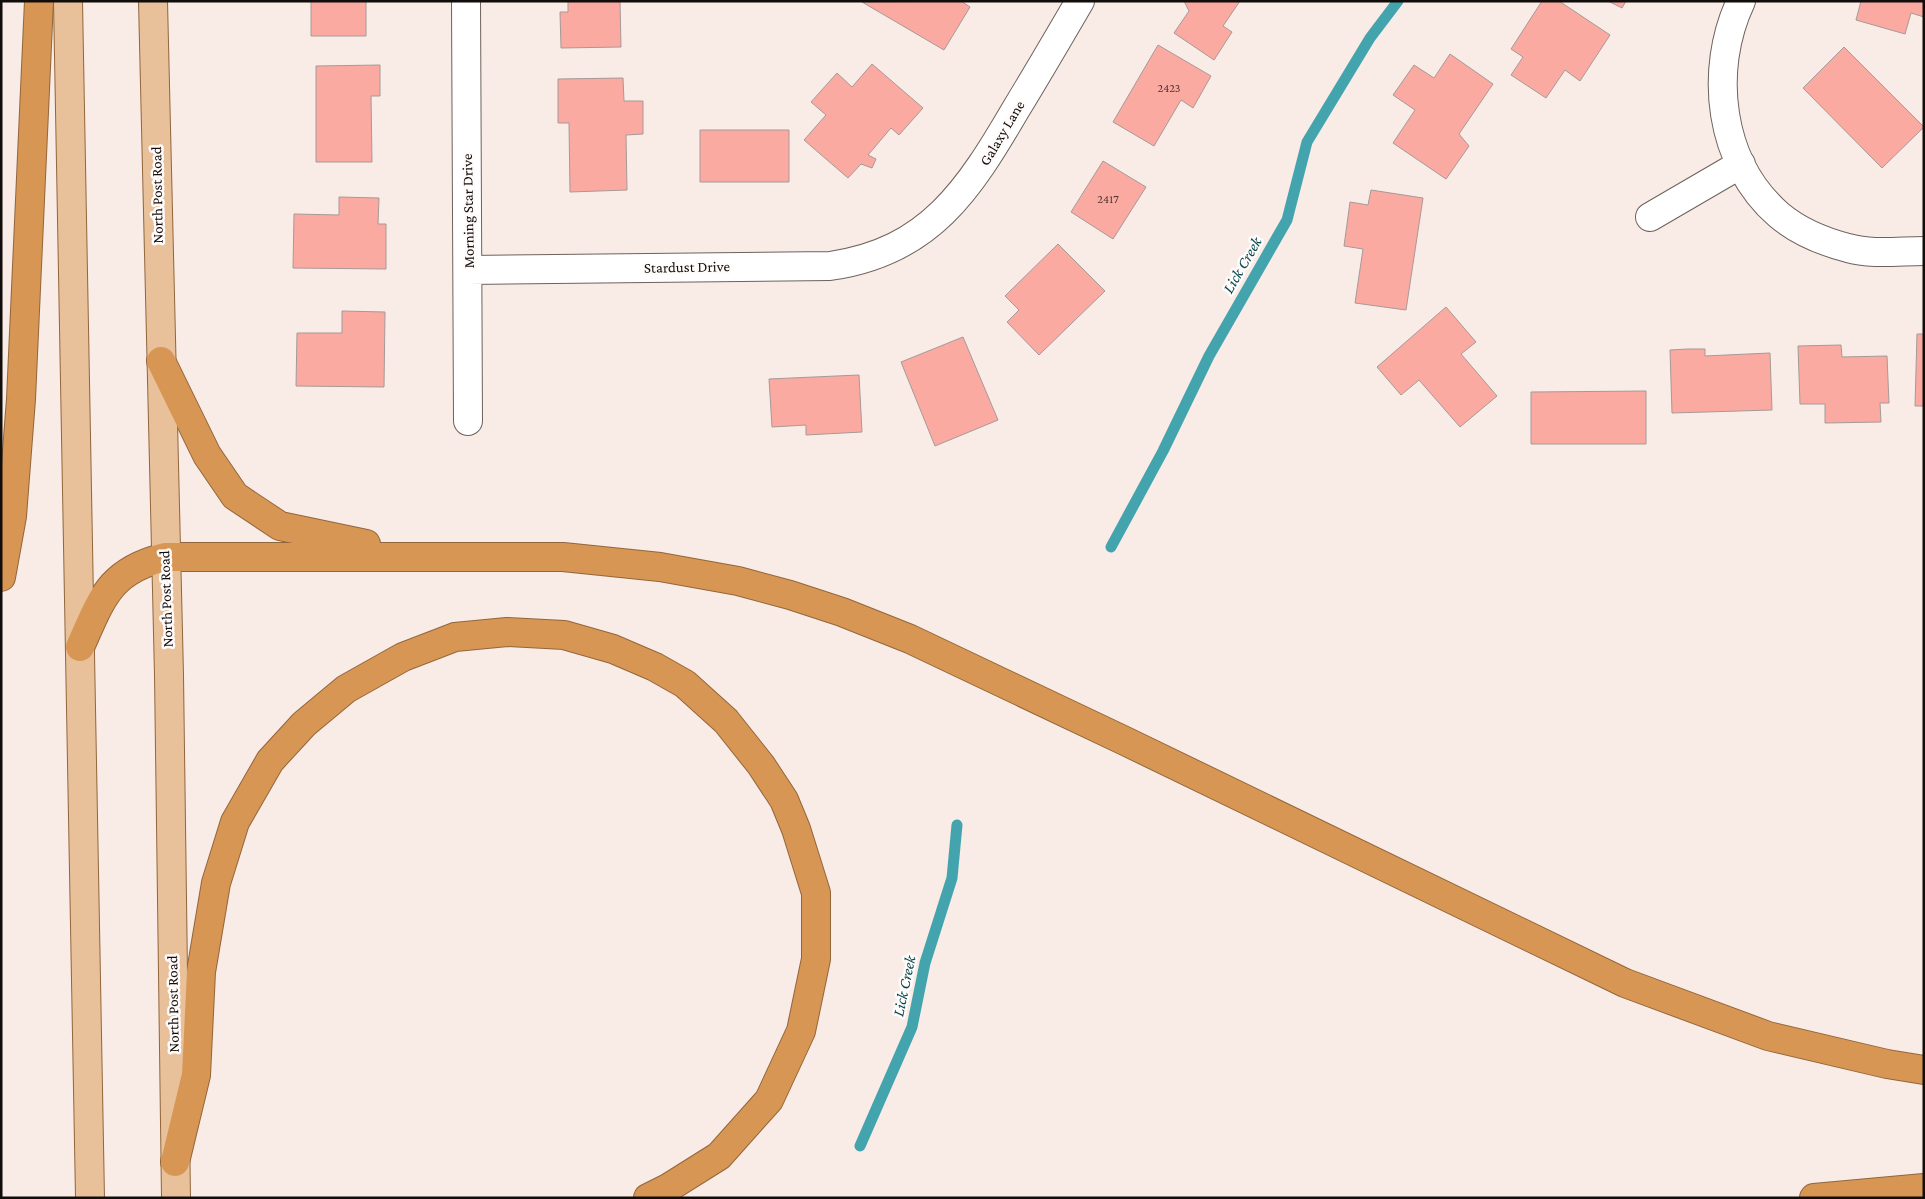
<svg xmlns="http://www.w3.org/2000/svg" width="1925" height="1199" font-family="'Crimson Pro',serif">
<rect width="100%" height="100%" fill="#f9ebe5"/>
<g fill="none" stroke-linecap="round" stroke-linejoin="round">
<path stroke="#43a4ae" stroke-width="11" d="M1111,547L1163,451L1209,356L1287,220L1307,142L1370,38L1398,1
M860,1146L912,1027L925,963L952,878L957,825"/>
</g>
<path fill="#fbaaa2" stroke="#a79998" d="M311,1H366V36H311Z
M568,1H620L621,47L561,48L560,12H568Z
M961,1L970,7L944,50L862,2Z
M1184,1H1240L1223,26L1232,32L1214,60L1174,33L1189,11Z
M1542,1H1559L1610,35L1580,81L1565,70L1546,98L1511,75L1523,57L1511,49Z
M1608,1H1626L1622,8Z
M1861,1H1924V17L1911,13L1905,34L1856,20Z
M1158,45L1211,76L1193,108L1181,100L1154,146L1113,122Z
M1844,47L1924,127L1882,168L1803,88Z
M1450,54L1493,84L1459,134L1469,146L1446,179L1393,143L1415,110L1393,95L1414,65L1434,78Z
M872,64L923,108L899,135L891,128L868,155L876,159L872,168L861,164L848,178L804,140L826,115L811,102L837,73L852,87Z
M380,65V96H371L372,162H316V66Z
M623,78L624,101H643V134L626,135L627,190L570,192L569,123H558V79Z
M700,130H789V182H700Z
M1103,161L1146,187L1113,239L1071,212Z
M1371,190L1423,198L1406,310L1355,303L1363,249L1344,246L1350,202L1368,205Z
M339,197L379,198L378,224H386V269L293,268L294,214L339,215Z
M1058,244L1105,291L1039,355L1007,322L1019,310L1005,296Z
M1446,307L1476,342L1461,354L1497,396L1460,427L1419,380L1401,395L1377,367Z
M342,311L385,312L384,387L296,386L297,333H342Z
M1917,334H1924V406H1915Z
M963,337L998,420L935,446L901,362Z
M1841,345L1842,357L1887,356L1889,403H1880L1881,422L1825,423V404H1800L1798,346Z
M1688,349H1705V356L1770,353L1772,410L1672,413L1670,350Z
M859,375L862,432L806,435V425L772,427L769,379Z
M1646,391V444H1531V392Z"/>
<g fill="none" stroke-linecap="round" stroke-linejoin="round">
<defs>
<path id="minor" d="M466,1L468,421
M1741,1C1708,71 1719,163 1779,215C1798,231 1825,242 1848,248C1872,255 1899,251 1924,251
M1650,217L1741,164
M469,270L830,266C930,252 969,189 1016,109C1038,73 1059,37 1080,1"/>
<path id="major" d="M68,1L90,1198
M153,1L169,675L176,1198"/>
<path id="highway" d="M161,361L207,455L235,496L280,526L366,544
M1,577L12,516L21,399L39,1
M80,647C102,598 109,571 165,557H563L660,567L738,581L790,595L842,612L910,639L1125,741L1625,983L1768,1036L1887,1064L1924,1070
M175,1162L196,1075L201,972L216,883L235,822L270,761L304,724L346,689L403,657L455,637L507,632L564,635L613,649L655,667L685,684L726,721L761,765L784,800L796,829L816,893V959L801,1031L769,1100L719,1156L668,1188L648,1198
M1814,1198L1924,1188"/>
</defs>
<use href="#minor" stroke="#6d625c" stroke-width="30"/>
<use href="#major" stroke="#92663b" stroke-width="30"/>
<use href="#highway" stroke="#92663b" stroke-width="30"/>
<use href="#minor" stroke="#fff" stroke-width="28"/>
<use href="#major" stroke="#e8c099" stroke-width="28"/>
<use href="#highway" stroke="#d89655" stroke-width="28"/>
</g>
<g text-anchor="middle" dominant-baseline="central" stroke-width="5" stroke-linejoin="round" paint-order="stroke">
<g font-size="12" fill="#4c3431">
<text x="1169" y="88">2423</text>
<text x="1108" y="199">2417</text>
</g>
<g font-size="15" fill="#110d0b" stroke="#fefbfa">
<text transform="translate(1002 133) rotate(-59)">Galaxy Lane</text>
<text transform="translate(157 195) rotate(-91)">North Post Road</text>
<text transform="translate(468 211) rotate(-91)">Morning Star Drive</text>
<text transform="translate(687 267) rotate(-1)">Stardust Drive</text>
<text transform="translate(166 599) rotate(-92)">North Post Road</text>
<text transform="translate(173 1004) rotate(-91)">North Post Road</text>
</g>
<g font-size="16" font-style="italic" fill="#05474e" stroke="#fefbfa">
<text transform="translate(1242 265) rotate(-60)">Lick Creek</text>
<text transform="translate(904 986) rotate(-78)">Lick Creek</text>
</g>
</g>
<rect width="1925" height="1199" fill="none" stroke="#110d0b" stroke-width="5"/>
</svg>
